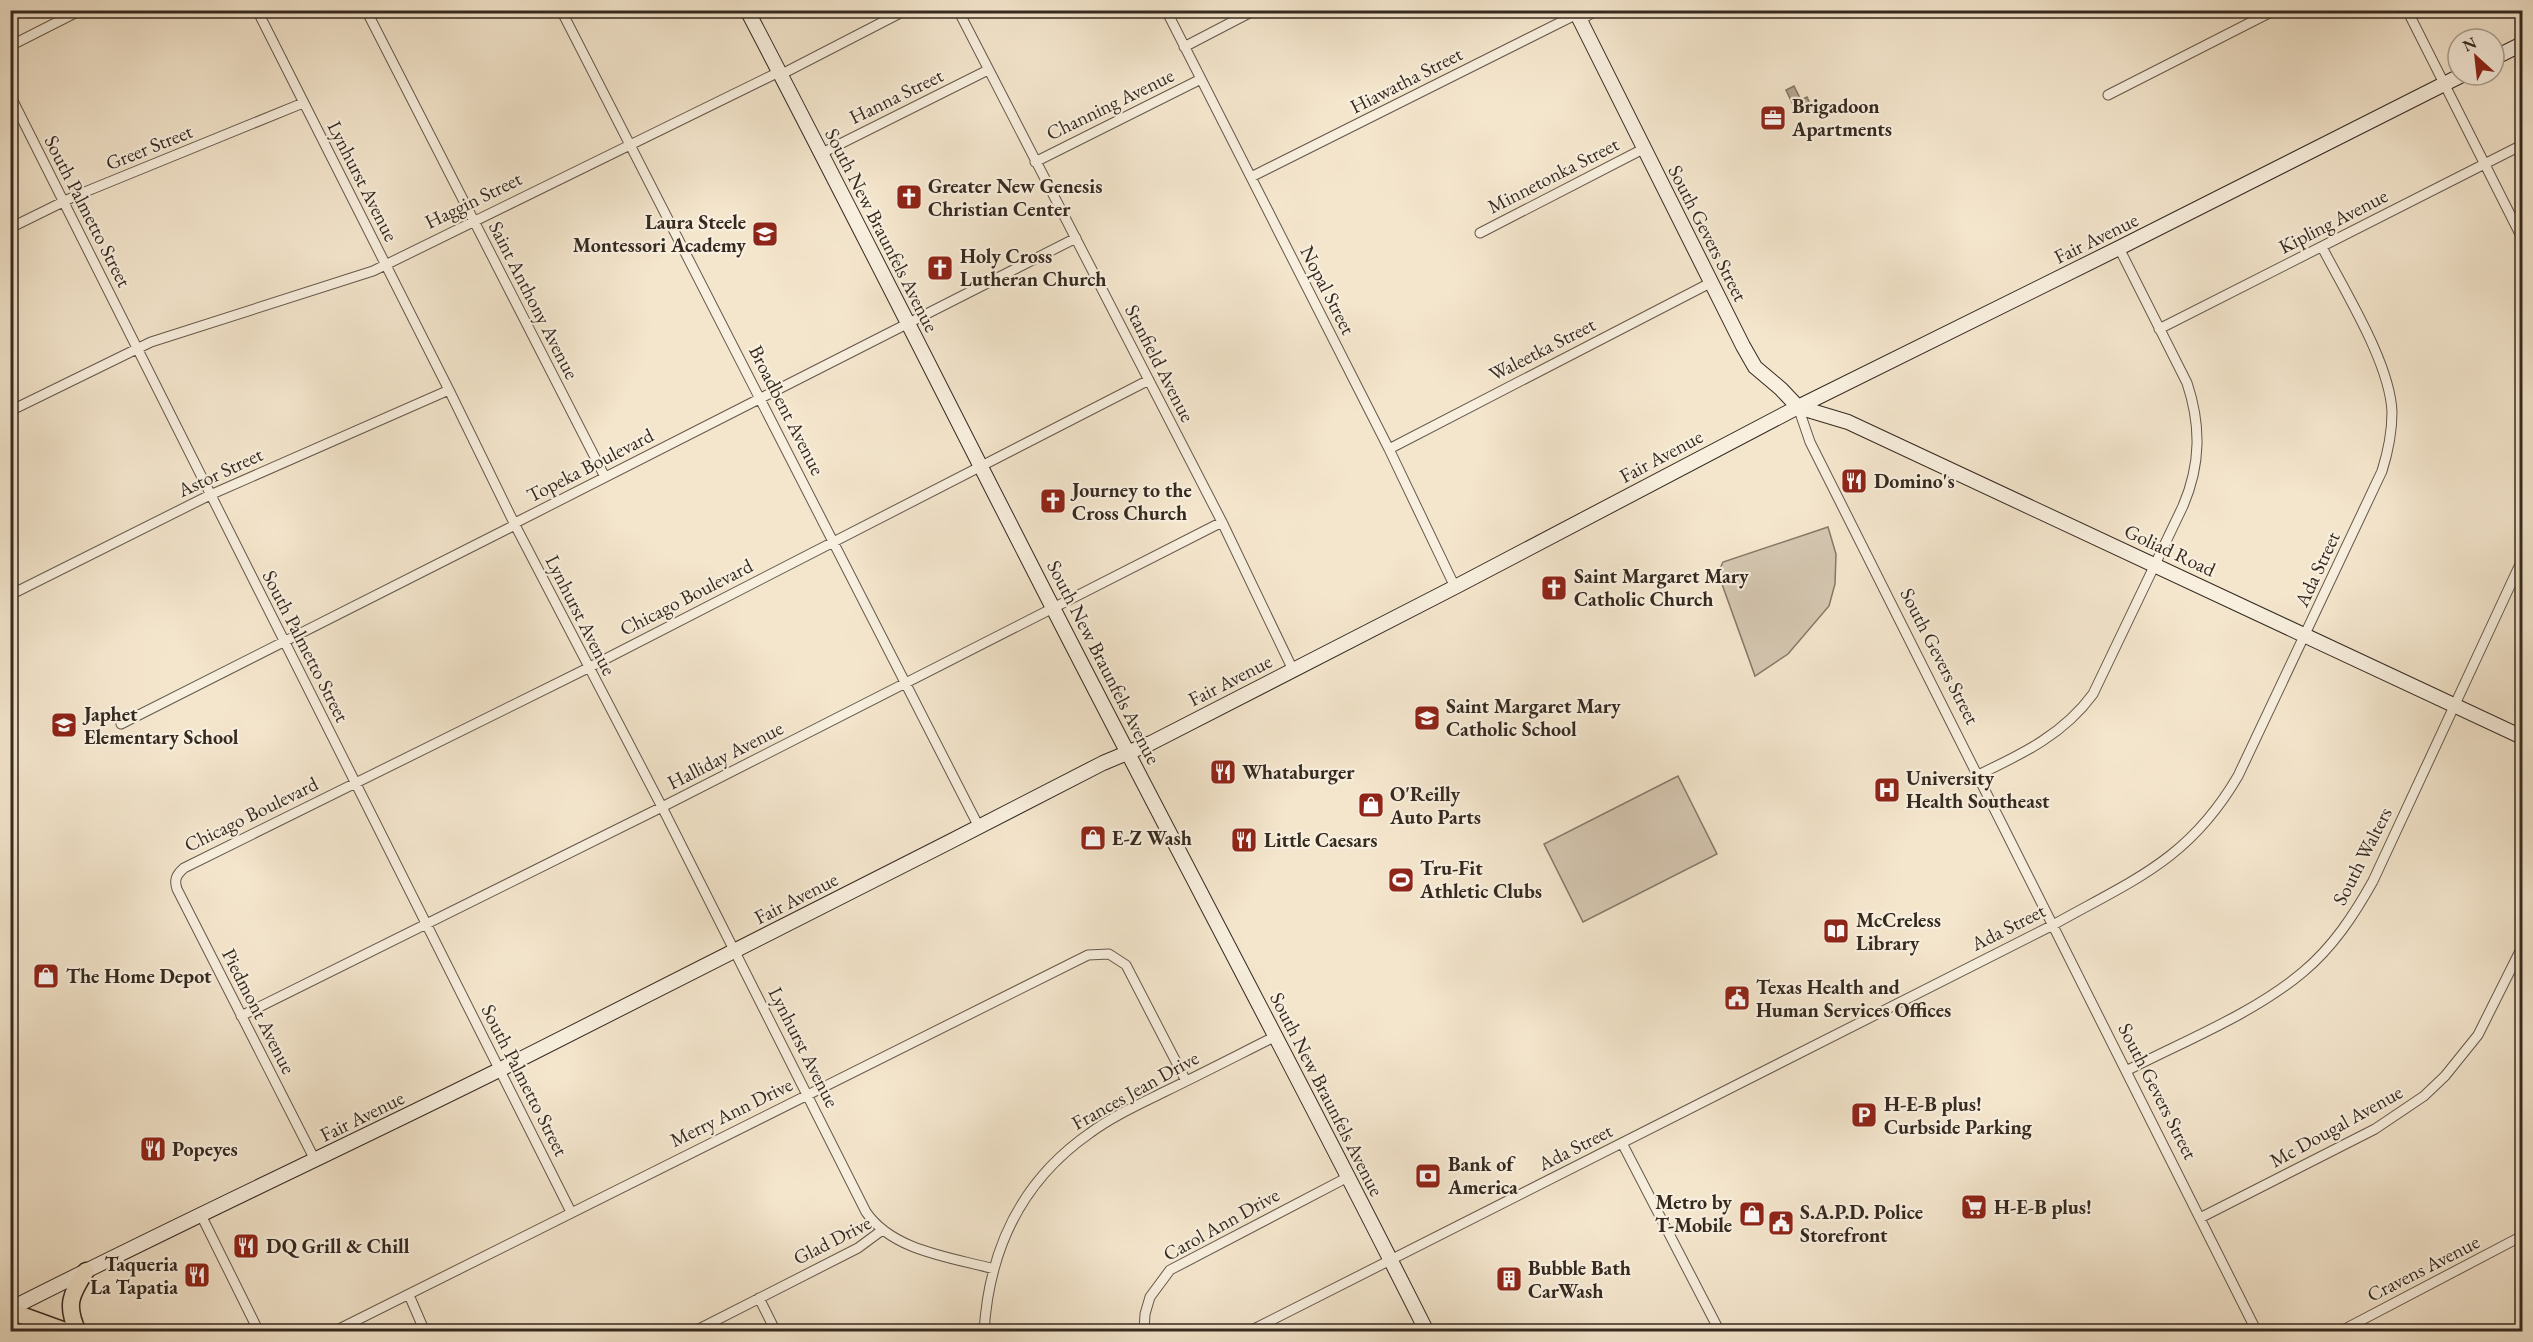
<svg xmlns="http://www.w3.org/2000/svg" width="2533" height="1342" font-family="'EB Garamond',serif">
<defs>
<pattern id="water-ripples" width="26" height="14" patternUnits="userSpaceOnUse" patternTransform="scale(1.5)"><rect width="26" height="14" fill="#b3a692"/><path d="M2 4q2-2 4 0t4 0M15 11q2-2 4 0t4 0" fill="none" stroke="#928777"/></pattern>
</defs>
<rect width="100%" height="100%" fill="#f4e6cd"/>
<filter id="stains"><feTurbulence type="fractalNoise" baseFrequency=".00333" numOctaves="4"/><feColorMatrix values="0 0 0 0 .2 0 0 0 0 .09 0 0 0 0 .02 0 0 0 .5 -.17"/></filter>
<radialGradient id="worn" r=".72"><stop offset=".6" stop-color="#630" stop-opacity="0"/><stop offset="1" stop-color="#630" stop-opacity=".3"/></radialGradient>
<path fill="#d4c6b0" stroke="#847868" stroke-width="1.5" d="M1828,527L1836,554L1835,584L1829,606L1788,654L1755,676L1718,573L1723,562Z
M1678,776L1717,854L1583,922L1544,844Z"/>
<path fill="url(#water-ripples)" stroke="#817464" stroke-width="1.5" d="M1794,86L1801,100L1807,97L1811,106L1797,113L1786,90Z"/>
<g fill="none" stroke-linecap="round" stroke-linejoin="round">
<defs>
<path id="street" d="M257,10L449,390L515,525L662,807L866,1212C893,1251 950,1257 994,1269
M366,10L605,477
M561,10L979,827
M958,10L1222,522L1293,670
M1166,10L1389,449L1455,587
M2407,10L2522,238
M260,16L270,10
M1580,20L1597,10
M10,46L81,10
M1184,47L1255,10
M780,75L906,10
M10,95L571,1212
M2108,95L2275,10
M820,154L988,70
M1035,162L1201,79
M1251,177L1577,14
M10,228L75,196L303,103
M1480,233L1643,149
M2159,329L2522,145
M1798,407L1810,442L2257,1332
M10,411L151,342L373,271L779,72
M1389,449L1712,282
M10,595L210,495L449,390
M121,724L515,525L517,522L1076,238
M1978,775C2022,754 2063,735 2093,694L2183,506C2201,464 2201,425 2187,383L2119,248
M241,1016L662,807L1222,522
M2126,1071C2184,1041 2253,1014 2303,972C2333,947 2354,915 2373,881L2522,560
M1622,1143L1720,1332
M315,1160L177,889C174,880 176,875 184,868L588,668L1149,380
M200,1213L259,1332
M2200,1218L2375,1129L2424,1096L2445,1076L2478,1035L2522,947
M409,1295L425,1332
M759,1298L776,1332
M333,1332L1088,955L1109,954L1126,965L1186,1081
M693,1332L858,1248L881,1231
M984,1332C989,1249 1021,1181 1090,1133C1113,1116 1140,1104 1166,1091C1203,1073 1240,1054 1276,1036
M1144,1332L1145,1314L1150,1297L1170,1270L1348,1177
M1248,1332L2053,925C2133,880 2189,860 2238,776L2382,471C2388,452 2392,433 2392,412C2390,363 2345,292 2322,247
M2339,1332L2522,1236"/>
<path id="secondary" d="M747,10C851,209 951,409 1053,608C1177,850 1305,1089 1427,1332
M1575,10L1743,346L1755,367L1781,389L1798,407
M2494,58L2522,44
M1798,407L1848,422L2522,737
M10,1309C173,1226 338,1150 501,1069C703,968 903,866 1103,763L1151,743L1455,587L1798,407L2119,248L2462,75"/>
<path id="highway" d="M10,1311L68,1332
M78,1332C65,1305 71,1294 86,1271"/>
</defs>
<use href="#street" stroke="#65584b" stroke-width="11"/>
<use href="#secondary" stroke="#352920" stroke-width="16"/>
<use href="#highway" stroke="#352920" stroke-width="19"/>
<use href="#street" stroke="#f8efde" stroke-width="9"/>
<use href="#secondary" stroke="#f8efde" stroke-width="14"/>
<use href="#highway" stroke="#f4e6cd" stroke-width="16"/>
</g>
<defs>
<symbol id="office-square" viewBox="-11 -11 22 22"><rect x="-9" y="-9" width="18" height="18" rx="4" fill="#8f2418" stroke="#f8efde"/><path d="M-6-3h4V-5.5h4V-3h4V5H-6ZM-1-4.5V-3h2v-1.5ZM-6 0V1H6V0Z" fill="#fff"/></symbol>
<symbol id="church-square" viewBox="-11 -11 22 22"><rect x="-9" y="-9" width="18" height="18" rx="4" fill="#8f2418" stroke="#f8efde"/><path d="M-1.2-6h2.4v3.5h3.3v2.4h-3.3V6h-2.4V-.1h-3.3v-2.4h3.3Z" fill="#fff"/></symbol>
<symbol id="school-square" viewBox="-11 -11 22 22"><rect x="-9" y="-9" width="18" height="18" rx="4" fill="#8f2418" stroke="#f8efde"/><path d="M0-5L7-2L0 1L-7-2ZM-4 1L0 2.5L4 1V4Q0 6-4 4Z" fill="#fff"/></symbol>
<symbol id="restaurant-square" viewBox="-11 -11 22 22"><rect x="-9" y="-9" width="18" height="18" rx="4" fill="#8f2418" stroke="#f8efde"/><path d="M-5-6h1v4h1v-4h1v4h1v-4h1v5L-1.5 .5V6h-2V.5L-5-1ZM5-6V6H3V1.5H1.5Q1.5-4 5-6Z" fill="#fff"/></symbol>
<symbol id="hospital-square" viewBox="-11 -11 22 22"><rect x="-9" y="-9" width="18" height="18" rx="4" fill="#8f2418" stroke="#f8efde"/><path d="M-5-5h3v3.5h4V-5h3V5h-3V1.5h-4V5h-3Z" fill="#fff"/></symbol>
<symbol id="shop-square" viewBox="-11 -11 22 22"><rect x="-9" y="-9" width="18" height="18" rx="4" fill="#8f2418" stroke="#f8efde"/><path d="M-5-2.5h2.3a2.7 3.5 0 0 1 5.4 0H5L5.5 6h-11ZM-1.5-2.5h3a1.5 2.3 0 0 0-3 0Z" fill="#fff"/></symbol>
<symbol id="stadium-square" viewBox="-11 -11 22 22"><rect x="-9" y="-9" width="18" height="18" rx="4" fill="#8f2418" stroke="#f8efde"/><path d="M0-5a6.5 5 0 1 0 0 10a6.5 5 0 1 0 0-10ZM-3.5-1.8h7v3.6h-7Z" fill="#fff"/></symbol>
<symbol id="library-square" viewBox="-11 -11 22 22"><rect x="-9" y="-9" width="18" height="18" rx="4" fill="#8f2418" stroke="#f8efde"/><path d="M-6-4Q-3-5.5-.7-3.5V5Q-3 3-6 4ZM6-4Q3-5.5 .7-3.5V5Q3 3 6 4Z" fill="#fff"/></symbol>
<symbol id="civic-square" viewBox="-11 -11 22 22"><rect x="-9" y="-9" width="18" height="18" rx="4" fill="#8f2418" stroke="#f8efde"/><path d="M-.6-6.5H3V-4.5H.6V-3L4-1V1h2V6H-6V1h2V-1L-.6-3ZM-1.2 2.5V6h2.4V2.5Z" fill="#fff"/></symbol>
<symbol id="parking-square" viewBox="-11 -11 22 22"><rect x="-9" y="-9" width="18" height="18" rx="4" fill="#8f2418" stroke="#f8efde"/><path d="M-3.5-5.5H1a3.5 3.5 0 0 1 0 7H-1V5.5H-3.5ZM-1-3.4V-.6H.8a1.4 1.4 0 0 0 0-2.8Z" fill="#fff"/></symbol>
<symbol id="bank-square" viewBox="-11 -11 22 22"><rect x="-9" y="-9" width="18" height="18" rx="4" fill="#8f2418" stroke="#f8efde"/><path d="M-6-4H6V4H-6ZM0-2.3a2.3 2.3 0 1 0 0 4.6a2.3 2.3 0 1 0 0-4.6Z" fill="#fff"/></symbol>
<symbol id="supermarket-square" viewBox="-11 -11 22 22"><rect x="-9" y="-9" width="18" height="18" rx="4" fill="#8f2418" stroke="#f8efde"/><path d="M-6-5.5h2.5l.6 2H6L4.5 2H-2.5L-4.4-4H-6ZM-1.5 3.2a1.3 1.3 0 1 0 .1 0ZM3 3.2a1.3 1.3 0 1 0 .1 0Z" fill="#fff"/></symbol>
<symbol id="building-square" viewBox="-11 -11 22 22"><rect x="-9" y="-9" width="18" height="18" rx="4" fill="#8f2418" stroke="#f8efde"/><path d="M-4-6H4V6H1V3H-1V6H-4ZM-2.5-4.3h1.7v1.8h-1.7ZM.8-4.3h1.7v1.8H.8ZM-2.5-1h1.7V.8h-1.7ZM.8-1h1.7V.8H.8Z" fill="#fff"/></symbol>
</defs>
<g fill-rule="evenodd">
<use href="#office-square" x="1758" y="103" width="30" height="30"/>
<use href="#church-square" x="894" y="182" width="30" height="30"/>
<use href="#school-square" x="750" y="219" width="30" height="30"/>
<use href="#church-square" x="925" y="253" width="30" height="30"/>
<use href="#restaurant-square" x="1839" y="466" width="30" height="30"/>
<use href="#church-square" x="1038" y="486" width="30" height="30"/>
<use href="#church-square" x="1539" y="573" width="30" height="30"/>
<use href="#school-square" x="1412" y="703" width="30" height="30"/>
<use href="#school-square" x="49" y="710" width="30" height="30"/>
<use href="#restaurant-square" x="1208" y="757" width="30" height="30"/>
<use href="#hospital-square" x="1872" y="775" width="30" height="30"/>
<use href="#shop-square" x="1356" y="790" width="30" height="30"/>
<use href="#shop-square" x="1078" y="823" width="30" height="30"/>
<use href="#restaurant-square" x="1229" y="825" width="30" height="30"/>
<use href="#stadium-square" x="1386" y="865" width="30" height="30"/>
<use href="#library-square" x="1821" y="916" width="30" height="30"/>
<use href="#shop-square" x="31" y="961" width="30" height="30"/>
<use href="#civic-square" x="1722" y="983" width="30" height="30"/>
<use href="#parking-square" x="1849" y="1100" width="30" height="30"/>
<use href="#restaurant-square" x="138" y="1134" width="30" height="30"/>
<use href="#bank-square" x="1413" y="1161" width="30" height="30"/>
<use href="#supermarket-square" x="1959" y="1192" width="30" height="30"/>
<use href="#shop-square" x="1737" y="1199" width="30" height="30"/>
<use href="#civic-square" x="1766" y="1208" width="30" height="30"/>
<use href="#restaurant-square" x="231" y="1231" width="30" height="30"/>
<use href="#restaurant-square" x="182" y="1260" width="30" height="30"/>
<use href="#building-square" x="1494" y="1264" width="30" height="30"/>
</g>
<g text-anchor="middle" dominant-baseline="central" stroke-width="4.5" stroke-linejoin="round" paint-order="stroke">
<g font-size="20" fill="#352920" stroke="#f8efde">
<text transform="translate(1406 80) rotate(-27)">Hiawatha Street</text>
<text transform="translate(896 96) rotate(-26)">Hanna Street</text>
<text transform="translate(1110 104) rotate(-26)">Channing Avenue</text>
<text transform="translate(149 147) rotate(-22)">Greer Street</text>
<text transform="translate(1553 175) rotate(-27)">Minnetonka Street</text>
<text transform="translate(363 181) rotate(63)">Lynhurst Avenue</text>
<text transform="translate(473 200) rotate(-26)">Haggin Street</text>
<text transform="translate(88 211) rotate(63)">South Palmetto Street</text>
<text transform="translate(2333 221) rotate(-27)">Kipling Avenue</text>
<text transform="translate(882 230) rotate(63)">South New Braunfels Avenue</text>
<text transform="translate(1708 233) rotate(63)">South Gevers Street</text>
<text transform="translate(2096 238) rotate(-26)">Fair Avenue</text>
<text transform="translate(1328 290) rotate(63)">Nopal Street</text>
<text transform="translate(534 300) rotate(63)">Saint Anthony Avenue</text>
<text transform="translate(1542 349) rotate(-27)">Waleetka Street</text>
<text transform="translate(1160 363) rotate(63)">Stanfield Avenue</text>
<text transform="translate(787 410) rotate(63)">Broadbent Avenue</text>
<text transform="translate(1661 456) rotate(-28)">Fair Avenue</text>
<text transform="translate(590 465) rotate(-27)">Topeka Boulevard</text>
<text transform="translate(220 472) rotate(-25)">Astor Street</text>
<text transform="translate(2170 550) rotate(25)">Goliad Road</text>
<text transform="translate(2317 569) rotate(-65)">Ada Street</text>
<text transform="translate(686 597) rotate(-27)">Chicago Boulevard</text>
<text transform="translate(581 615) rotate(63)">Lynhurst Avenue</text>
<text transform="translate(306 646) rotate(63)">South Palmetto Street</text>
<text transform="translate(1940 656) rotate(63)">South Gevers Street</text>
<text transform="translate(1104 662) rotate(63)">South New Braunfels Avenue</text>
<text transform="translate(1230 680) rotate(-27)">Fair Avenue</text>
<text transform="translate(725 755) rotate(-27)">Halliday Avenue</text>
<text transform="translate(251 814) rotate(-26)">Chicago Boulevard</text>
<text transform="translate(2362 856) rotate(-63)">South Walters</text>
<text transform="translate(796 898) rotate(-27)">Fair Avenue</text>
<text transform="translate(2008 927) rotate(-27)">Ada Street</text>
<text transform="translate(259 1011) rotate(63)">Piedmont Avenue</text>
<text transform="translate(804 1047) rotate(63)">Lynhurst Avenue</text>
<text transform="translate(525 1080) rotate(63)">South Palmetto Street</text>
<text transform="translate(1135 1090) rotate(-29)">Frances Jean Drive</text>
<text transform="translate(2158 1091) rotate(63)">South Gevers Street</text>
<text transform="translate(1327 1094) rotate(63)">South New Braunfels Avenue</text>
<text transform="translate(731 1112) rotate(-26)">Merry Ann Drive</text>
<text transform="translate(362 1116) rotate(-26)">Fair Avenue</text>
<text transform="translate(2336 1126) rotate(-29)">Mc Dougal Avenue</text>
<text transform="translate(1575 1147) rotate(-27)">Ada Street</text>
<text transform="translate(1221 1224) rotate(-29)">Carol Ann Drive</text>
<text transform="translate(832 1240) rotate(-27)">Glad Drive</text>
<text transform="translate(2423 1268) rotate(-27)">Cravens Avenue</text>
</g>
<g font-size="20" font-weight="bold" fill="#352920" stroke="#f8efde" text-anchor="start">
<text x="1792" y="106">Brigadoon<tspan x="1792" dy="23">Apartments</tspan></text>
<text x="928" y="186">Greater New Genesis<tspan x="928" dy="23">Christian Center</tspan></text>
<text x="746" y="222" text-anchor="end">Laura Steele<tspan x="746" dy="23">Montessori Academy</tspan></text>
<text x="960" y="256">Holy Cross<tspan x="960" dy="23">Lutheran Church</tspan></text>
<text x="1874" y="481">Domino's</text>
<text x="1072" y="490">Journey to the<tspan x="1072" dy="23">Cross Church</tspan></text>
<text x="1574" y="576">Saint Margaret Mary<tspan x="1574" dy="23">Catholic Church</tspan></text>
<text x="1446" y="706">Saint Margaret Mary<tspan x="1446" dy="23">Catholic School</tspan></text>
<text x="84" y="714">Japhet<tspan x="84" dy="23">Elementary School</tspan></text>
<text x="1242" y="772">Whataburger</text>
<text x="1906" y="778">University<tspan x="1906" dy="23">Health Southeast</tspan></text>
<text x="1390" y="794">O'Reilly<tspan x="1390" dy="23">Auto Parts</tspan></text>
<text x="1112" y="838">E-Z Wash</text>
<text x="1264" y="840">Little Caesars</text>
<text x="1420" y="868">Tru-Fit<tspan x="1420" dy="23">Athletic Clubs</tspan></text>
<text x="1856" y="920">McCreless<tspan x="1856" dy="23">Library</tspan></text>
<text x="66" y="976">The Home Depot</text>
<text x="1756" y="987">Texas Health and<tspan x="1756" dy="23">Human Services Offices</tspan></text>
<text x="1884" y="1104">H-E-B plus!<tspan x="1884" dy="23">Curbside Parking</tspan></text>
<text x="172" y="1149">Popeyes</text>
<text x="1448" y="1164">Bank of<tspan x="1448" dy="23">America</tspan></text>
<text x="1732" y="1202" text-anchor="end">Metro by<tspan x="1732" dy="23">T-Mobile</tspan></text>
<text x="1994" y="1207">H-E-B plus!</text>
<text x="1800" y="1212">S.A.P.D. Police<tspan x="1800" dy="23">Storefront</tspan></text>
<text x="266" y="1246">DQ Grill &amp; Chill</text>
<text x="178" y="1264" text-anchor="end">Taqueria<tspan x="178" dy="23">La Tapatia</tspan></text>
<text x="1528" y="1268">Bubble Bath<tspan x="1528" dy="23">CarWash</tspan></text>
</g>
</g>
<rect width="2533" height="1342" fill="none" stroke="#f4e6cd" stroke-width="36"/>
<rect x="12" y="12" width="2509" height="1318" fill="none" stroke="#352920" stroke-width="3"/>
<rect x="18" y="18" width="2497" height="1306" fill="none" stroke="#352920" stroke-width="1.5"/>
<g transform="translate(2476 57) rotate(333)"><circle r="28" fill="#f8efde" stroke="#aaa092" stroke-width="1.5"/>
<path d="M0-4.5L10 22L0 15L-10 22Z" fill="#8f2418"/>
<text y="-9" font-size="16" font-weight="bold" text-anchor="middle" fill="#352920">N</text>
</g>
<rect width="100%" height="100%" filter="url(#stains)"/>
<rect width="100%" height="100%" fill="url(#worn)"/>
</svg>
